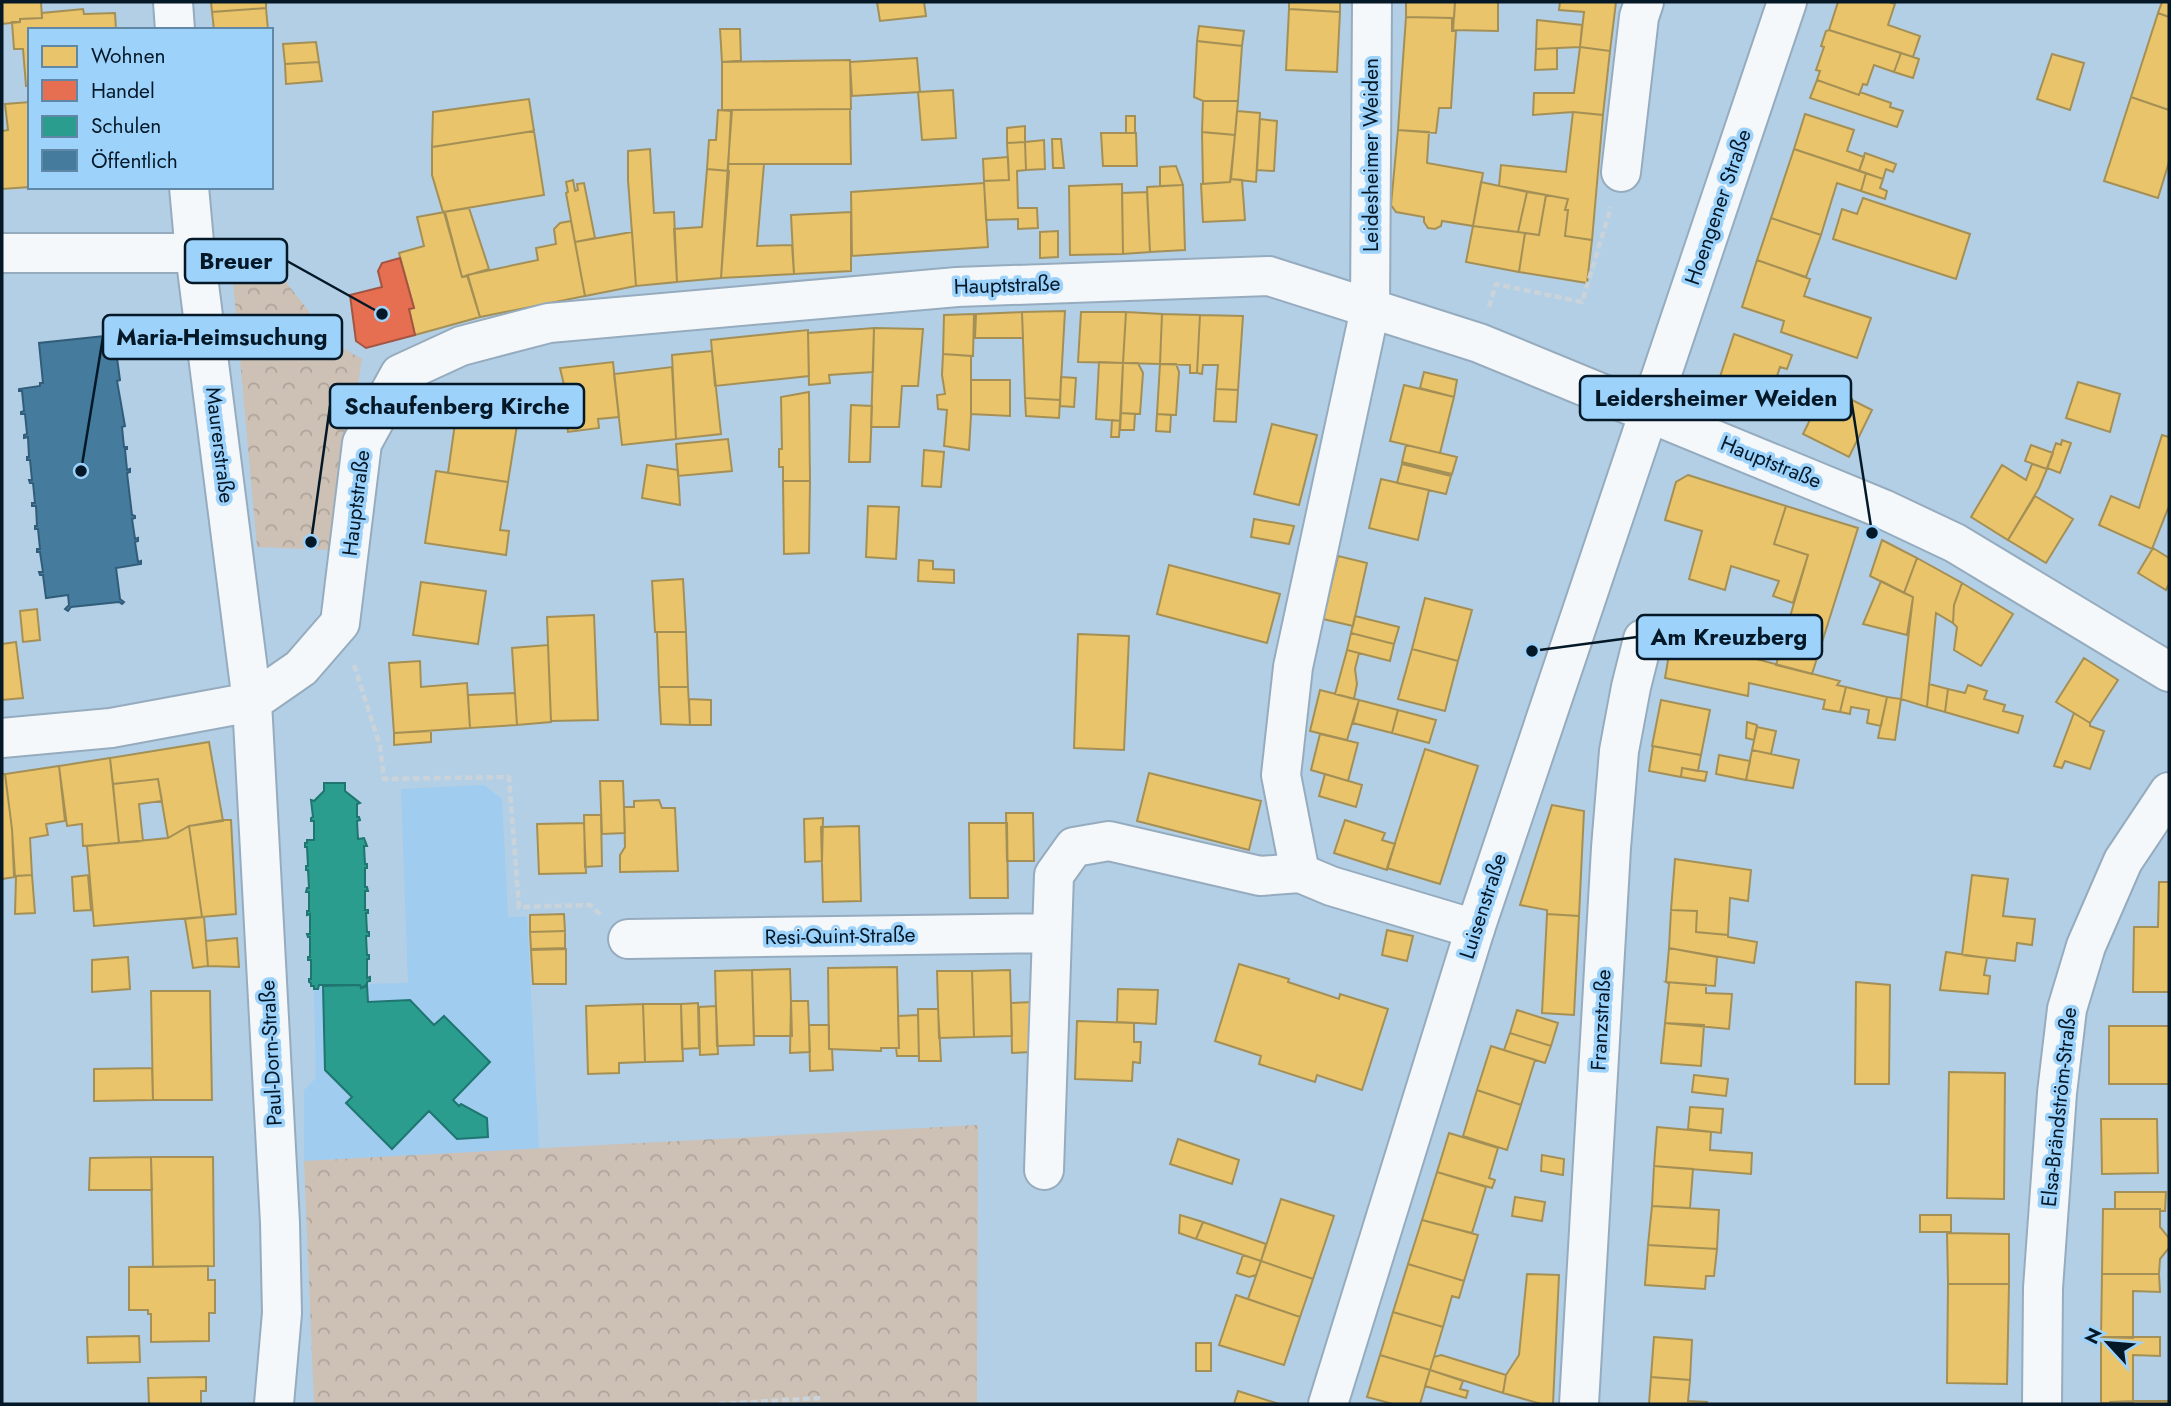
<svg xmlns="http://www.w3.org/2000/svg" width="2171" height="1406" font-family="Jost,sans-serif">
<defs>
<pattern id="forest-crowns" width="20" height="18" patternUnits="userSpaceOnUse" patternTransform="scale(1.75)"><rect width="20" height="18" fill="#cdc0b4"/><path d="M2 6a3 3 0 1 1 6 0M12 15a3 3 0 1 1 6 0" fill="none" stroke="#aea49b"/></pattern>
</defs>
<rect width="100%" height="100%" fill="#b3cfe5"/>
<path fill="#9fccef" d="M484,785L502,799L508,917H527L539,1149L304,1161V1090L316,1078L314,989L319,985L408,983L401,789Z"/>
<path fill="url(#forest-crowns)" d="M232,271L278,272L307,309L326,339L362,359L331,550L257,547Z
M978,1125L977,1404H314L304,1161Z"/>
<path fill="#e9c46a" stroke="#a49056" stroke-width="2" d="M2,2H41L42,18L20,19V22L2,24Z
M211,2H266V8L212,12Z
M877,2H924L926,16L880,21Z
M1289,2H1340V12L1289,9Z
M1406,2H1455L1454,18L1406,17Z
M1455,2H1498V31L1453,30Z
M1560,2H1616L1610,51L1580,47L1584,12L1559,10Z
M1838,2H1889L1895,4L1888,25L1920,36L1913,57L1829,30Z
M2162,2H2169V17L2158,13Z
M266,8L268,30H214L212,12Z
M83,9L84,14L115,13L116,30H30V86H26L23,49H14L12,22H20V19L42,18V13Z
M1289,9L1340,12L1337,72L1286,70Z
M2158,13L2169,17V110L2131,97Z
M1406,17L1452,18V31H1456L1451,108H1439L1436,133L1398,130Z
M1537,20L1582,25L1580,47L1536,49Z
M1199,26L1244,31L1242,46L1197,41Z
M720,29H740L741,61L722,62Z
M1829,30L1901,53L1894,72L1874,65L1867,85L1863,84L1859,95L1817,80L1820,71L1816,70L1824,47L1821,46L1826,31Z
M1197,41L1242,46L1238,101H1203L1194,97Z
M316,42L319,62L285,64L283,44Z
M1580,47L1610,51L1603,115L1573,112L1533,115L1534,93H1574Z
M1557,48V69L1535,70L1536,49Z
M1901,53L1919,59L1913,78L1894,72Z
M2052,54L2084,63L2070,110L2037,99Z
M917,58L920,92L852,96L850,62Z
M850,60L851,109L722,110V62Z
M319,62L322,81L286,84L285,64Z
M1817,80L1859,95L1860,92L1891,103L1890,107L1903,111L1897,127L1810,98Z
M953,90L956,138L922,140L918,92Z
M2131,97L2169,110V162L2158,198L2104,181Z
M529,99L534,131L432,147L433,112Z
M1203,101H1238L1235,135L1202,132Z
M30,102V187L2,189V131L8,130L5,104Z
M850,109L851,164H728L732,110Z
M718,110L731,111L728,171L707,169L709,140H716Z
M1237,111L1260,113L1256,182L1231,179Z
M1573,112L1603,115L1592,240L1565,236L1568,210H1565L1568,199L1499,186L1501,165L1566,172Z
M1805,114L1854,130L1847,151L1864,157L1859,171L1794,149Z
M1126,116H1135V133H1126Z
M1260,119L1277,121L1274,171L1257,170Z
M1025,126V142L1007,143V128Z
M1398,130L1429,132L1427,163L1483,173L1473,226L1442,221L1441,226L1435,229L1428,228L1424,222V217L1396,212L1391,205Z
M534,131L544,195L443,212L432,175V147Z
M1202,132L1235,135L1230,182L1203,184Z
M1101,133H1136L1137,166H1103Z
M1052,139H1061L1064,168H1053Z
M1044,140L1045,169L1026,170L1025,142Z
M1025,142L1026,170L1017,171L1018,208H1037L1038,228L1018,229V219L986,220L984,181L1009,180L1007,143Z
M650,149L654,213L674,212L677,282L636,286L628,180V151Z
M1794,149L1866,173L1861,191L1837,183L1821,235L1771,218Z
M1865,153L1896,164L1893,172L1886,169L1883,179L1859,171Z
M1008,157L1009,180L984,181L983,159Z
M728,164H764L757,246L792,245L794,274L721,278Z
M1176,166L1183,185L1160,186V167Z
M707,169L729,171L721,278L677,282L674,229L702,227Z
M1866,173L1883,179L1880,188L1887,191L1885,199L1861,191Z
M1231,179L1242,180L1245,220L1203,222L1201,184L1230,182Z
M573,180L575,191L578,190L577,184L584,183L595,238L575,242L566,193L568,192L566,182Z
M1481,182L1527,192L1518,232L1473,226Z
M984,183L988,247L852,256L851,192Z
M1122,184L1123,254L1070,255L1069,186Z
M1183,185L1185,250L1150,252L1147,187Z
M1147,192L1150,252L1123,254L1122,193Z
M1527,192L1546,195L1539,235L1518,232Z
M1546,195L1568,199L1565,210H1568L1565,236L1592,240L1587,283L1519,272L1525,233L1539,235Z
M1863,198L1970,234L1956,279L1833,239L1842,209L1857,214Z
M469,208L489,269L462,277L444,212Z
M445,212L462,277L468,276L480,317L415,335L409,309L414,308L399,253L424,246L417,217Z
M851,212V271L794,274L791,215Z
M1771,218L1821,235L1806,277L1757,260Z
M571,221L585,296L480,317L467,275L538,260L536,248L556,244L554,229L560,223Z
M1473,226L1525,233L1519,272L1466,262Z
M1058,231V257L1040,258V232Z
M632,232L636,286L585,296L575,242Z
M1757,260L1810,279L1804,296L1871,318L1857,358L1781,332L1784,321L1742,307Z
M1065,311L1060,400L1025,398L1022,312Z
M1022,312L1023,338H975L976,314Z
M1081,312H1126L1123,363L1078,362Z
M1126,312L1162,314L1160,364L1123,363Z
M974,314L973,356L943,354L944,315Z
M1162,314L1200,315L1197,373H1190V365L1160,364Z
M1200,315L1243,316L1238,390L1216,389L1218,365H1203L1202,374L1197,373Z
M874,328L873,372L829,375L830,383L809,385L808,333Z
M874,328L923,329L918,386H902L899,427H871Z
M808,330L809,376L715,386L711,340Z
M1734,334L1792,355L1787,369L1780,367L1764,415L1713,398Z
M712,351L721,434L676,439L672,355Z
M943,354L971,356V416L969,450L944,446L947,410L938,409L937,395L945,394L942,375Z
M613,362L619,417L598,419L599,428L568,432L566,417H561L558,385H564L560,368Z
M1099,362L1123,363L1120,421L1096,419Z
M1123,363H1138L1143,373L1140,414L1121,413Z
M1160,364H1176L1179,372L1176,415L1157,414Z
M672,367L676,439L622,445L614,374Z
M1424,372L1457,380L1454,397L1420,388Z
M1061,377L1076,378L1074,407L1060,406Z
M971,380H1010V416L971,414Z
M2078,382L2120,394L2110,432L2066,418Z
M1404,385L1454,397L1440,453L1390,441Z
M1826,387L1872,410L1849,457L1803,434Z
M1216,389L1238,390L1236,422L1214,421Z
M809,392L810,481H783V467H779V449H782L781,397Z
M1025,398L1060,400L1059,418L1026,416Z
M851,405L872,406L870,462H849Z
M457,409L518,419L508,482L448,473Z
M1121,413L1135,414L1134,430H1120Z
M1157,414L1171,415L1170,432L1156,431Z
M1112,420L1120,421L1119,437H1111Z
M1272,424L1317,435L1299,505L1254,494Z
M2162,435L2169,437V506L2152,549L2099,525L2111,496L2139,508Z
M728,439L732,471L678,476L676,444Z
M2062,440L2071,443L2060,473L2047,468L2056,443L2061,445Z
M1406,445L1457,457L1452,474L1402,462Z
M2031,445L2053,453L2047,469L2025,461Z
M924,450L944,452L941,487L922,486Z
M1402,464L1451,476L1446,494L1397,483Z
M2032,464L2047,469L2039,488L2008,540L1971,517L2002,465L2026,480Z
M647,465L678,470L680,505L642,498Z
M436,471L508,482L500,530L509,531L506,555L425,543Z
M1688,475L1786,506L1774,544L1808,555L1793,603L1773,596L1779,581L1731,566L1725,590L1689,579L1702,531L1665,520L1676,482Z
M1381,479L1429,490L1418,540L1369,528Z
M783,481H810L809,553L784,554Z
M2035,496L2073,519L2046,563L2008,540Z
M868,506L899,507L896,559L866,557Z
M1786,506L1858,528L1812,674L1776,665L1808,555L1774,544Z
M1254,519L1294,526L1289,544L1251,537Z
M1882,540L1917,558L1904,593L1870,576Z
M2153,548L2169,558V584L2166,590L2138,573Z
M1338,556L1367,563L1353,626L1323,619Z
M1917,558L1962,583L1954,605L1953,623L1936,613L1927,707L1901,699L1913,597L1904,593Z
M919,560L933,561V569L954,570V583L918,581Z
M1169,565L1280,594L1267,643L1157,614Z
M683,579L686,632H655L652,581Z
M1881,581L1913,597L1907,635L1863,624Z
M421,582L486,591L478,644L413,635Z
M1962,583L2013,614L1981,666L1954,650L1957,627L1953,623L1954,605Z
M1425,598L1472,610L1458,661L1412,649Z
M37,609L40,640L23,642L20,611Z
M594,615L598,720L551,721L547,617Z
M1355,616L1399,627L1394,644L1351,633Z
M657,632H686L688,687H659Z
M1351,633L1394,644L1390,661L1347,650Z
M1078,634L1129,636L1124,750L1074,748Z
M1672,637L1840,681L1837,685L1846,687L1840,712L1823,709L1825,700L1749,683L1748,696L1665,678Z
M16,642L23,698L2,700V644Z
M548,645L551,722L517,725L512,648Z
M1412,649L1458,661L1445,711L1398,699Z
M1347,650L1359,653L1355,669L1357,684L1354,699L1335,694Z
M2084,658L2118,680L2090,723L2056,702Z
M420,661L421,687L467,683L470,728L394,733L389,663Z
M1929,684L1948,689L1945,712L1927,707Z
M1968,685L1987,691L1984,699L2005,705L2003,711L2023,716L2018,733L1945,712L1948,689L1965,693Z
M659,687H688L690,725L661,724Z
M1846,687L1887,697L1881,726L1867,723L1869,710L1851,707L1850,714L1840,712Z
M1320,690L1359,700L1347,740L1310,731Z
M515,693L517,725L470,728L468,695Z
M1887,697L1901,699L1895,740L1878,738Z
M689,699L711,700V725H690Z
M1359,700L1398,710L1392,733L1353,723Z
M1661,700L1710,710L1701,755L1652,746Z
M1398,710L1436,720L1429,743L1392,733Z
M2074,713L2090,723V726L2104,731L2090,769L2065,761L2062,768L2054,766Z
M1747,722L1757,725L1754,740L1746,738Z
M1757,727L1776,731L1771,754L1752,750Z
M431,731V742L394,745V733Z
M1320,734L1358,743L1348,781L1311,770Z
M209,742L223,821L189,826L168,838L158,779L113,784L110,758Z
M1653,746L1701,755L1698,771L1682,768L1681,777L1649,771Z
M1425,749L1478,766L1440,884L1387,868Z
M1752,750L1799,760L1793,788L1746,780Z
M1719,755L1750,761L1746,780L1716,774Z
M110,758L119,843L83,846L82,824L67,826L59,766Z
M59,766L65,821L46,824L48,835L30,838L32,875L14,876L12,829L5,774Z
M1682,768L1707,772L1705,781L1681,777Z
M1149,773L1261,801L1249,850L1137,821Z
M2,774H5L12,829L15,877L2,879Z
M1325,774L1362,785L1356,807L1319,796Z
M158,779L162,801L139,804L143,841L119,843L113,784Z
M600,781H623L625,833L602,834Z
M659,800L662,808H675L678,871L620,872V855L625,847L624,807H634V801Z
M1552,805L1584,811L1579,916L1547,914V910L1520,905Z
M1006,813H1033L1034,861H1007Z
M584,815H601L602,866L585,867Z
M823,818L822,861L805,862L804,819Z
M223,820H231L236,914L202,917L189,826Z
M1345,820L1385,833L1382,840L1395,844L1387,870L1334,853Z
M584,823L586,873L539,874L537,824Z
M969,823H1007L1008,898H970Z
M189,826L202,917L94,926L87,846L168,838Z
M859,826L861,901L823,902L821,827Z
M1675,859L1751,870L1748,901L1730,898L1728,935L1696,932L1697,911L1671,910Z
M32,875L35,913L15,914L16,876Z
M88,875L91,910L74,911L72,877Z
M1972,875L2008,879L2003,916L2035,919L2032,945L2017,943L2015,961L1962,955Z
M2159,882H2169V992H2133L2134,927H2158Z
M1671,910L1697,911L1696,932L1728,935V937L1757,942L1754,963L1669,948Z
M564,914L565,931L530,932V915Z
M1547,914L1579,916L1574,1015L1542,1013Z
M204,917L208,966L193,968L185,919Z
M1387,930L1413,936L1407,961L1382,955Z
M565,931V948L531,949L530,932Z
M237,938L239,967L208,966L206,941Z
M1669,948L1717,957L1715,986L1666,982Z
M566,949V984H533L531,950Z
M1946,952L1987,958L1984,975L1990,976L1988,994L1940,990Z
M128,957L130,989L92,992V960Z
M1239,964L1289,979L1288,982L1339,999L1340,994L1388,1009L1362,1090L1317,1075L1315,1082L1259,1064L1261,1056L1215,1041Z
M897,967L899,1048H881V1051L829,1049L828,968Z
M790,969L792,1036H754L752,970Z
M752,970L754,1045L717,1046L715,971Z
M1010,970L1012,1036L974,1037L972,971Z
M937,971H972L974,1037L939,1038Z
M1666,982L1706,985V993L1732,994L1729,1029L1665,1023L1669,984Z
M1856,982L1890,985L1889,1084H1855Z
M1118,989L1158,990L1156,1024L1117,1022Z
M151,991H210L212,1100H153Z
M791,1001H808L810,1052L790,1053Z
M1033,1002L1031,1052L1012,1053L1011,1003Z
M698,1003L699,1048L682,1049L681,1004Z
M643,1004L645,1062L619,1063V1073L588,1074L586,1006Z
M643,1004H681L683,1061L645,1062Z
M716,1006L718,1054L700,1055L699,1007Z
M918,1009H938L941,1061H919Z
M1517,1010L1558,1023L1551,1046L1510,1033Z
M918,1015L919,1056H897L896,1048H899L898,1016Z
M1077,1021L1134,1023V1042H1141L1140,1063L1133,1062L1132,1081L1075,1079Z
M1665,1023L1704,1025L1701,1066L1661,1063Z
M809,1025H829V1049H832L833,1070L810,1071Z
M2109,1026H2169V1084H2109Z
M1510,1033L1551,1046L1545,1063L1504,1050Z
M1491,1046L1535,1060L1521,1105L1477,1090Z
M152,1068L153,1100L94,1101V1069Z
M1949,1072L2005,1073L2004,1199L1947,1198Z
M1694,1075L1728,1079L1726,1096L1692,1092Z
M1477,1090L1521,1105L1507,1150L1463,1136Z
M1690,1107L1723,1109L1721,1133L1688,1129Z
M2101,1119H2157L2158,1173L2102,1174Z
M1657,1127L1711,1132L1710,1150L1752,1153L1751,1174L1654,1166Z
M1449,1133L1498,1148L1489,1178L1495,1180L1492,1188L1437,1172Z
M1178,1139L1239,1160L1232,1184L1170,1164Z
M1542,1155L1564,1159L1563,1175L1541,1171Z
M151,1157L152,1190H89L90,1158Z
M151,1157H213L214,1266L153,1267Z
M1654,1166L1693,1169L1690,1208L1652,1206Z
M1437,1172L1486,1187L1472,1233L1422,1220Z
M2115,1192H2166L2165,1211H2160V1209H2115Z
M1515,1197L1545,1202L1542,1221L1512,1216Z
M1281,1199L1334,1216L1313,1279L1261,1261Z
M1652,1206L1719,1210L1717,1249L1648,1245Z
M2103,1209H2160V1227L2169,1238V1248L2160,1259L2159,1274H2102Z
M1180,1215L1203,1222L1196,1239L1179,1233Z
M1920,1215H1951V1232H1920Z
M1422,1220L1478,1235L1464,1281L1408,1264Z
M1203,1222L1266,1244L1261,1261L1196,1239Z
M1947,1233L2009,1234V1284H1948Z
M1648,1245L1717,1249L1714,1276H1706L1705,1289L1645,1285Z
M1243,1255L1261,1261L1256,1275L1249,1277L1237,1273Z
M1261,1261L1313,1279L1300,1317L1248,1299Z
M1408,1264L1464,1281L1459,1298L1452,1296L1443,1327L1393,1312Z
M208,1266V1280H215V1313H209V1341L151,1342V1314H148V1310H129V1267Z
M1527,1274L1559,1275L1553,1404H1541L1503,1393L1506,1375L1519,1355Z
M2102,1274H2159L2160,1292L2133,1291V1338L2101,1337Z
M1948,1284H2009L2007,1384L1947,1383Z
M1236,1295L1300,1317L1284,1365L1219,1345Z
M1393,1312L1443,1327L1430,1370L1380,1355Z
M139,1336L140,1362L88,1363L87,1337Z
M1654,1337L1692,1340L1690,1380L1651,1377Z
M2101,1337H2160V1356L2133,1355V1402L2101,1403Z
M1196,1343H1211V1371H1196Z
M1380,1355L1430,1370L1420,1404H1393L1367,1397Z
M1441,1355L1506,1375L1503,1393L1430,1370L1434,1357Z
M1430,1370L1463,1381L1460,1389L1468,1391L1466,1398L1425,1386Z
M206,1377V1391H201V1404H149L148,1378Z
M1651,1377L1690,1380L1688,1401L1707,1402L1706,1404H1649Z
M1238,1391L1279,1404H1234Z
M2133,1401H2168V1404H2110V1402Z"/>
<path fill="#e76f51" stroke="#a35544" stroke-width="2" d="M400,258L414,308L409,309L415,335L366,348L356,341L350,295L382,287L378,271L382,263Z"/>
<path fill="#2a9d8f" stroke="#1f7570" stroke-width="2" d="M324,783H345V791L360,803L357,804V817H359L360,820L357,821L358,839L364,838L367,846H364L365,864H367V868H365V887H367L368,891H365V910H368V913H366L367,932H369V936H366L367,955H369V959H367V978L370,977V981H368L365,987L361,988L360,985H319L318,989H314V986H311V983L309,982V979H311V960H308V957H310V937H308L307,934H310V914L307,915V911H309V892H306L307,888H309L308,870H306V866H308L307,847H305V843H307V840H314V821H311V818L313,817L311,800L314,801L324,791Z
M360,985L361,988L367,985L368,1002L410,1000L434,1025L444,1016L490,1062L453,1100L459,1106L461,1104L487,1118L488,1137L457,1139L429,1111L392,1149L346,1103L352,1097L325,1070L323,986Z"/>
<path fill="#457b9d" stroke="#325d7a" stroke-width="2" d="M161,330L163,354L117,358L120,380L117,381L125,426L122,427L124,447H127V449H125L127,470L130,469V472L127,473L132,515L135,516V518L132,519L135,539L138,538V541L135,542L138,562L141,561V564L116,568L120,599L124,602L122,604L119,602L71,607L68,611L65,609L69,605L68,595L46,598L43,575H40L39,572H43L40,552H37V549H40L38,529H35V526H37L36,506H32V503H35L33,483H30L29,480H32L30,460H27V457H29L28,437L24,438V435L27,434L25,414H21V412L24,411L22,391H19V389L40,386V383H43L39,343Z"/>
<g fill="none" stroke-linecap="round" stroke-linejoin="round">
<defs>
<path id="street" d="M173,2L175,30
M1372,2L1370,309L1293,667L1281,775L1300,873L1331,886L1475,929
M1621,172L1639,17L1644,2
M189,187L195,253L252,702L280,1223L282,1313L274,1404
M2,253H195
M2,738L111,728L252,702L301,668L340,623L362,443L400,374L461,346L549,323L957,287L1269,276L1479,343L1883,509L1955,543L2169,672
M628,939L1052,933
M1044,1170L1054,875L1074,847L1109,841L1260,876L1300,873
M1579,1404L1611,848L1619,751L1631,687L1643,639
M2042,1404L2043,1288L2057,1093L2067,1009L2086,946L2123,861L2169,792"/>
<path id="secondary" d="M1328,1404L1475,929L1787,2"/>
</defs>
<use href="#street" stroke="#96acbe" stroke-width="42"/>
<use href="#secondary" stroke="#96acbe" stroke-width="42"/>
<path stroke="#cad3da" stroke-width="4.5" stroke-dasharray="7 3.5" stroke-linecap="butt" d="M1489,307L1496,284L1582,302L1611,207
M354,665L380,746L384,779L509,777L519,907L590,905L601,915
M719,1404L820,1398"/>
<use href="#street" stroke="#f4f8fb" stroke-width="38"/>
<use href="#secondary" stroke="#f4f8fb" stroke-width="38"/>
</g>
<g text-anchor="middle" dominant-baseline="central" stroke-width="7" stroke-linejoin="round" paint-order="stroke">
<g font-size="21" fill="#041827" stroke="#9dd2fb">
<text transform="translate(1371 155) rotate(-90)">Leidesheimer Weiden</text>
<text transform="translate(1718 207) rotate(-71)">Hoengener Straße</text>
<text transform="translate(1007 285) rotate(-2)">Hauptstraße</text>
<text transform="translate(220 445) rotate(83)">Maurerstraße</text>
<text transform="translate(1771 462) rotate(22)">Hauptstraße</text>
<text transform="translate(356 503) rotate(-83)">Hauptstraße</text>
<text transform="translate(1483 906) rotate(-72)">Luisenstraße</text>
<text transform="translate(840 936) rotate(-1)">Resi-Quint-Straße</text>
<text transform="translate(1601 1020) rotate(-87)">Franzstraße</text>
<text transform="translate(271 1053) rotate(-93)">Paul-Dorn-Straße</text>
<text transform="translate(2059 1107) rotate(-84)">Elsa-Brändström-Straße</text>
</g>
</g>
<path fill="none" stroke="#041827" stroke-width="2.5" d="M382 314L287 261M81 471L103 337M1872 533L1851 398M311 542L330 406M1532 651L1637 637"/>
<g fill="#041827" stroke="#9dd2fb" stroke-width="2.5">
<circle cx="382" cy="314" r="7"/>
<circle cx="81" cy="471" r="7"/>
<circle cx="1872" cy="533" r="7"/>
<circle cx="311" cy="542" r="7"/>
<circle cx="1532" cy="651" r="7"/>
</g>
<g fill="#9dd2fb" stroke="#041827" stroke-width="2.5">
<rect x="185" y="239" width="102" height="44" rx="7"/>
<rect x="103" y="315" width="239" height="44" rx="7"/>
<rect x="1580" y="376" width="271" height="44" rx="7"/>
<rect x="330" y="384" width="254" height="44" rx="7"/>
<rect x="1637" y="615" width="185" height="44" rx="7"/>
</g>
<g font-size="23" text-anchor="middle" font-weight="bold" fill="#041827">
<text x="236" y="269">Breuer</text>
<text x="222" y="345">Maria-Heimsuchung</text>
<text x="1716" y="406">Leidersheimer Weiden</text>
<text x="457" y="414">Schaufenberg Kirche</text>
<text x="1729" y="645">Am Kreuzberg</text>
</g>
<rect width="2171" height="1406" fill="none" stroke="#041827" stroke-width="7"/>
<rect x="28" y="28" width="245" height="161" fill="#9dd2fb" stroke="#6088a6" stroke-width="2"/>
<rect x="42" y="46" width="35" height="21" fill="#e9c46a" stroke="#6088a6" stroke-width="2"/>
<text x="91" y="63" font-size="21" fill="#041827">Wohnen</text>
<rect x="42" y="80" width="35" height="21" fill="#e76f51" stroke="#6088a6" stroke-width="2"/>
<text x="91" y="98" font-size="21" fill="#041827">Handel</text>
<rect x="42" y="116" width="35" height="21" fill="#2a9d8f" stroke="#6088a6" stroke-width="2"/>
<text x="91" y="133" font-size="21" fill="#041827">Schulen</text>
<rect x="42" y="150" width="35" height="21" fill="#457b9d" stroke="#6088a6" stroke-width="2"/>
<text x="91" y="168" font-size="21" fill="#041827">Öffentlich</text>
<g transform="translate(2108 1343) rotate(296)" stroke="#9dd2fb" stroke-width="5" paint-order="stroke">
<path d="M0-5L12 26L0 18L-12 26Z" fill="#041827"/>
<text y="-10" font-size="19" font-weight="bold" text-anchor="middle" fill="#041827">N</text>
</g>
</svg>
